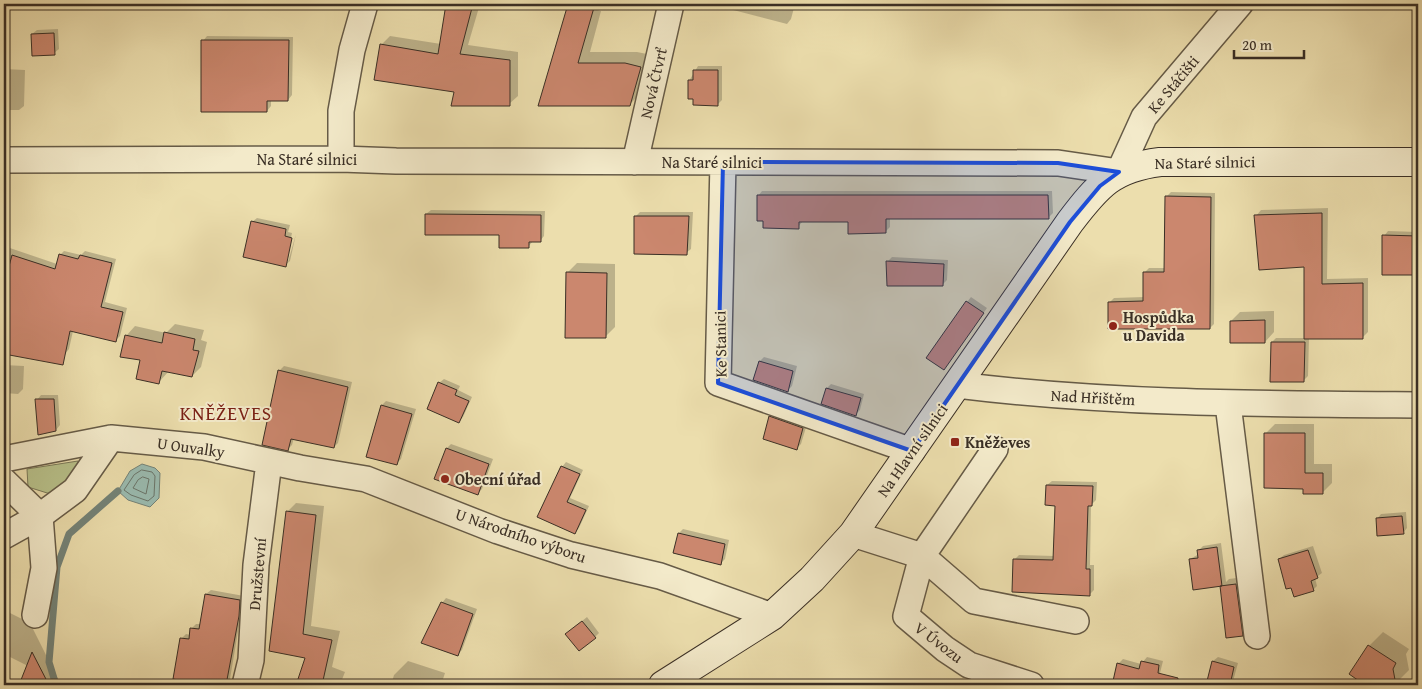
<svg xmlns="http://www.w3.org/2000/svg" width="1422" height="689" font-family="'Gentium Book Plus',serif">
<rect width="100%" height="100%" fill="#ecdead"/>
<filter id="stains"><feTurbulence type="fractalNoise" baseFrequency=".004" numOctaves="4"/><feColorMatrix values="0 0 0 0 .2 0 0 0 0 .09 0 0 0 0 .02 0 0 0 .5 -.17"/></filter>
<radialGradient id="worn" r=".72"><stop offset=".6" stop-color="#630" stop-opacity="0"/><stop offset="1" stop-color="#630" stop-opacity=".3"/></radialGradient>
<path fill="#b8c18a" stroke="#797858" d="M78,461L81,476L60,497L28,487L27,469Z"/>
<path fill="#9abbb0" stroke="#748378" d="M142,464L155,468L160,473L159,498L150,507L128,500L118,491L130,471Z"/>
<path fill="#0003" d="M448,4H480L468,45L518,52V96L509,104L456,91L381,45L390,36L441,44Z
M577,4L601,11L590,52H637L652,55L642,92L630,104L540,105L566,15Z
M630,4H659L654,10Z
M710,4H795L791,19L787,24Z
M58,29L59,49L54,53L32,34L37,30Z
M207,36L293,37L292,95L288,100H271V106L267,111L203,41Z
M698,66H722V100L718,104L689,81Z
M4,69L25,70L24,106L19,110H4Z
M762,191H1052L1053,213L1048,218L890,217V227L885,232L850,221H803L798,227L758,196Z
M1171,192L1215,193L1214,324L1210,328L1110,302L1114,298L1144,297V273L1149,268H1165L1166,197Z
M1328,208L1327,279L1368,278V332L1362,338H1309L1308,376L1303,381L1272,342L1276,338H1305V266L1256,216L1261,210Z
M431,210L545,211L544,236L540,241H533L528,247L500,234L426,214Z
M640,212H693L691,249L686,253L636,216Z
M257,218L290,225L288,232L292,233L286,262H288L296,234L290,261L285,265L252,222Z
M1388,231L1418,232V274L1384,236Z
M4,246L57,264L60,255L64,251L81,255L85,251L116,259L105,302L127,308L120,336L116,340L73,331L69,349L65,354L4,341Z
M892,257L948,260L947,280L942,285L887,262Z
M577,263L615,264V327L605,337L567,273Z
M971,297L987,308L948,364L967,302Z
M1274,311V332L1265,342L1231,321L1240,312Z
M175,324L204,330L201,340L207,342L201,367L192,376L169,371L159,382L126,336L135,326L166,333Z
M764,357L797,366L792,386L787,391L760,361Z
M4,365L24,366L23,389L18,394L4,393Z
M284,366L352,382L338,443L334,447L294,438L292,445L288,449L279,371Z
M444,379L460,386L458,390L472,397L463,417L459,422L439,383Z
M831,384L864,394L860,410L855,415L827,388Z
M41,395H58L60,425L56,430L37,400Z
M386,401L416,409L401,459L396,464L382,405Z
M775,412L807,424L801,444L797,448L771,417Z
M1275,424H1314V464H1332V483L1322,493L1304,488L1266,433Z
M451,444L493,459L482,489L477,494L447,448Z
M566,462L583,470L570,498L589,506L579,528L575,533L539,517L562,467Z
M1052,481L1097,482L1096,500L1091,505L1090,565H1094V590L1089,595L1014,560L1019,555L1055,556L1056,504L1047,485Z
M296,503L324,506L311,626L340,631L332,667L345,672L341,682L346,685H298L307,657L270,650L287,512Z
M1406,512L1407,528L1403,533L1377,519L1381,514Z
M683,529L729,540L725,559L720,564L679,533Z
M1221,543L1226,582L1229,579L1244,577L1250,627L1242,635L1221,587L1224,585L1194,589L1190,559L1199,554V550L1203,546Z
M1313,546L1322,573L1315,578L1317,586L1313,590L1279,559L1284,555Z
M211,590L244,596L229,685H189L182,638L186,634L191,635L192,628L196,624H201L206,594Z
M446,598L477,609L462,650L457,655L442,603Z
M4,610L30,623L61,685H20L28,666L4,654Z
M587,617L599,633L595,637L571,630Z
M1383,632L1409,649L1406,654L1409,670L1395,684L1368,685L1350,674L1369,646Z
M1147,657L1163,661L1157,685H1135L1114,680L1118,664L1123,659L1141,664Z
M1218,657L1238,663L1232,685H1207L1213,661Z
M408,661L445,673L441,685H391L394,675Z"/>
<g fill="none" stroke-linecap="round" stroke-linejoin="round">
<path stroke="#6a756a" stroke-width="1" d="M142,470L152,472L155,476L154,496L148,501L131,495L124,490L134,475Z
M143,477L149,479L146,494L133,488L138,480Z"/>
<path stroke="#748378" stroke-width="7" d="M56,685L49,662L57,567L69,534L118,491"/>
</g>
<path fill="#cb876e" stroke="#3a2f25" d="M446,4H473L460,54L510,60V106H451L454,92L374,80L380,44L438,54Z
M568,4H595L578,63H625L641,67L630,106H538Z
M54,33L55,55L32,56L31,34Z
M201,40H289L288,101H267V112H201Z
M693,70H718V106L693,105V99H688V80H693Z
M757,195H1048L1049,219H886V233L848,234V222H799V229L763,228V221H757Z
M1165,196L1211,197L1210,329H1108V302L1143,301V272H1164Z
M1322,213V284L1363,283V339H1304V267L1259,270L1254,215Z
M425,214L541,215V242H529V248H499V235H425Z
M634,216H689L687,255L634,254Z
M251,221L286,229L285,236L292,238L286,267L243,257Z
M1382,235L1418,236V275H1382Z
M59,254L78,259L80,255L112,263L101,307L123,312L116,342L70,331L63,365L4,354V285L12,255L55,269Z
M886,261L944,264L943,286H887Z
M566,272L607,273L606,338H565Z
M966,301L984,313L944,370L926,358Z
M1265,320V343H1230V321Z
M164,332L195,339L193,350L199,351L192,377L162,371L159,384L136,379L140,360L120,357L125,335L162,343Z
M1271,342H1305L1304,382H1270Z
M759,361L793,371L788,392L753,380Z
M278,370L348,387L334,448L291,439L288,451L262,445Z
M438,382L457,390L455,395L469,401L459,423L427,409Z
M826,388L861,398L856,416L821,404Z
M35,399H54L56,431L38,435Z
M381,405L412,414L397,465L366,457Z
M769,416L803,428L797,450L763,439Z
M1264,433H1305V473H1323V494H1303V489L1264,488Z
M446,448L489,464L478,495L434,479Z
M561,466L580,474L567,502L586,510L575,534L537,517Z
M1046,485L1093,486L1092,506H1088L1086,569H1090V596L1012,592L1013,559L1053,560L1055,506L1045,505Z
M286,511L316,515L303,634L332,640L322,685H296L305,658L269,651Z
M1402,516L1404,534L1377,536L1376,518Z
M678,533L725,544L721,565L673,553Z
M1217,547L1222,586L1193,590L1189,559L1198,558L1197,550Z
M1308,550L1318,578L1311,581L1314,591L1294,597L1291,588L1286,589L1278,559Z
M1236,584L1243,636L1226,638L1220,586Z
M205,594L240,600L239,616L226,685H188L189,682L173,679L180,638L189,639L190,628L199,629Z
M441,602L473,614L458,656L421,643Z
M582,621L596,638L579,651L565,634Z
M1368,645L1396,663L1393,669L1396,685H1365L1349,674Z
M32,652L49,685H19Z
M1141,661L1159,665L1158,673L1178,678L1177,685H1130L1113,681L1117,663L1139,669Z
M1212,661L1234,667L1230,685H1206Z"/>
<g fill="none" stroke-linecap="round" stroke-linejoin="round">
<defs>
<path id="street" d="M341,159V111L352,50L365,4
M4,160L341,159L396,161L1058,163L1119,172L1144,117L1240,4
M635,162L671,4
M723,162L718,383L912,451
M957,385C1110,404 1264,404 1418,405
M1228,404L1257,636
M995,449L922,556L906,616L945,649L969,665L1031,685
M4,459L111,438
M4,481L40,516L4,536
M853,534L922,556L974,601L1076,621
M35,615L44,568L40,516L75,490L111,438L204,447L300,468L366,479L498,531L571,555L660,576L772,616
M245,685L251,660L256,565L269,462"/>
<path id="secondary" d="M663,685L772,616L812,579L853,534L1070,222C1098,185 1113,168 1160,162H1418"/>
</defs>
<use href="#street" stroke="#665b47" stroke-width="28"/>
<use href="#secondary" stroke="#3a2f25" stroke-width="30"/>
<use href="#street" stroke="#f3eaca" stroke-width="25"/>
<use href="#secondary" stroke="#f3eaca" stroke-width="28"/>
</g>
<path fill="#1d4ed8" fill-opacity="0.2" stroke="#1d4ed8" stroke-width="4" stroke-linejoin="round" d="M723,162L1058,163L1119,172L1100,186L1070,222L912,451L718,383Z"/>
<g fill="#8f2418" stroke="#f3eaca" stroke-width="2">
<circle cx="1113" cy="326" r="5"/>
<rect x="950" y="437" width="10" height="10" rx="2.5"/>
<circle cx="445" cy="479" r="5"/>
</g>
<g text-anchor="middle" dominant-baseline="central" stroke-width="4" stroke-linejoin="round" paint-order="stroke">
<g font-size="16" fill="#3a2f25" stroke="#f3eaca">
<text transform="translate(653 83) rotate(-77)">Nová Čtvrť</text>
<text transform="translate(1173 84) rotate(-50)">Ke Stáčišti</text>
<text x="307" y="159">Na Staré silnici</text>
<text x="712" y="162">Na Staré silnici</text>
<text transform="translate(1205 162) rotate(-1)">Na Staré silnici</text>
<text transform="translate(720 344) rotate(-91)">Ke Stanici</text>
<text transform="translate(1093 397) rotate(3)">Nad Hřištěm</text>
<text transform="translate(191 447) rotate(8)">U Ouvalky</text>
<text transform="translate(912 450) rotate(-55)">Na Hlavní silnici</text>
<text transform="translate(521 535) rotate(19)">U Národního výboru</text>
<text transform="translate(257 574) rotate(-85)">Družstevní</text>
<text transform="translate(939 642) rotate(37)">V Úvozu</text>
</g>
<g font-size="16" font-weight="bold" fill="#3a2f25" stroke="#f3eaca" text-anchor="start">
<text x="1123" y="317">Hospůdka<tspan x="1123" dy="18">u Davida</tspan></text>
<text x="965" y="442">Kněževes</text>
<text x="455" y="479">Obecní úřad</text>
</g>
<g font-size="19" letter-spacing="1" fill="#7a1f14" stroke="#f3eaca">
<text x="226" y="413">KNĚŽEVES</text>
</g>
</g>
<rect width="1422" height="689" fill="none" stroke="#ecdead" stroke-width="20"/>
<rect x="5" y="5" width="1412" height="679" fill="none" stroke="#3a2f25" stroke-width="2.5"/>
<rect x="10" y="10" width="1402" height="669" fill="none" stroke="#3a2f25"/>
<path d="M1234 50v8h70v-8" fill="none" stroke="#3a2f25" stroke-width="2.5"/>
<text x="1242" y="50" font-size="15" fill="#3a2f25" stroke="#f3eaca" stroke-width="4" paint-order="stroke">20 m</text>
<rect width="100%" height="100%" filter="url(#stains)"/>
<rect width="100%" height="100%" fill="url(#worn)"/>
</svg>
